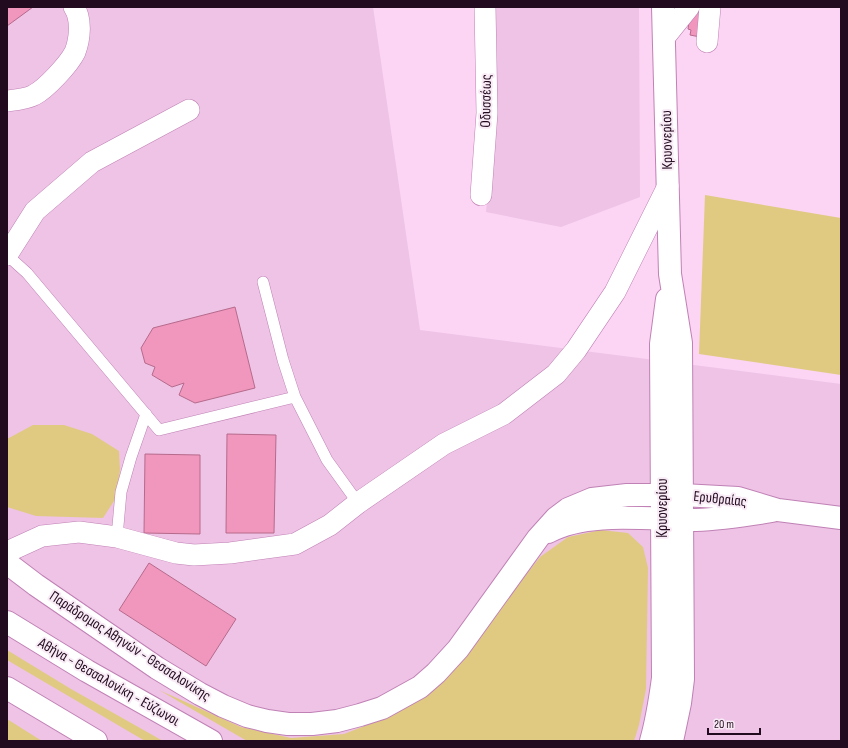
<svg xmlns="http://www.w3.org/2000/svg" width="848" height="748" font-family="'Sofia Sans Condensed',sans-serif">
<rect width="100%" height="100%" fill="#fcd4f4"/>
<path fill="#eec3e6" d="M7,7H373L420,330L841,384V741H7Z
M495,7H639L640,197L561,227L486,212L496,114Z"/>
<path fill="#e0ca82" d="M705,195L841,218V375L699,354Z
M33,425H64L92,434L119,451L120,470L116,498L103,518L36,516L7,507V439Z
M601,530L628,533L643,547L648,568L646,689L639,725L634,741H247L159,690L241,727L291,738L344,734L395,714L438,685L540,557L568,537Z
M7,650L71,689L163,741H145L7,660Z
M7,719L42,741H7Z"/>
<path fill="#f197be" stroke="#b66a8b" d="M7,7H33L7,26Z
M695,7H706L700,37L690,35L691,30L688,29L690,15Z
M235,307L255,388L195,403L179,395L184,383L172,387L152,375L155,367L145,363L141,348L153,328Z
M227,434L276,435L274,533H226Z
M145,454L200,455V534L144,533Z
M149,563L236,619L206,666L119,610Z"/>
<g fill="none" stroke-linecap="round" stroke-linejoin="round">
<defs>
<path id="lane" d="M7,255L27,273L159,430L295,397
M263,282L283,360L295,397L327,460L358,503
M117,537L121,492L131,457L146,414"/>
<path id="street" d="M664,38L689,7
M707,42L710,7
M7,101C15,100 27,99 34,95C46,89 69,64 75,52C80,39 82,19 74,7
M481,195L487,113L485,7
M7,255L35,211L92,162L189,110
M7,552L42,536L79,532L117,537L176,553L194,555L230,553L295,544L330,525L358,503L444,444L504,414L556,374L576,350L615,292L668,186"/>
<path id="secondary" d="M548,532C588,510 651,520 696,520C722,519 747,515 772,511
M7,563L36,585L157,668L200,694L223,706L247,716L267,721L288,724H312L337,721L360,715L382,708L420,687L436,673L458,649L538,538L556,518L568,509L592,499L627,495H682L738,498L778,510L841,518"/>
<path id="primary" d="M663,7L670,274L681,343L683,679L680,703L672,741
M651,741C657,720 660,700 663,678L661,344L667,299"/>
<path id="highway" d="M7,622L87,671L211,741
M7,688L96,741"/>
</defs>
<use href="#lane" stroke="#c081b5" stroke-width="12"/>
<use href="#street" stroke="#c081b5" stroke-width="22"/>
<use href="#secondary" stroke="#c081b5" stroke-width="24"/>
<use href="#primary" stroke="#c081b5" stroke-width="24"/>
<use href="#highway" stroke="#c081b5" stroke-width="24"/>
<use href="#lane" stroke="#fff" stroke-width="11"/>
<use href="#street" stroke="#fff" stroke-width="21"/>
<use href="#secondary" stroke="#fff" stroke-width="22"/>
<use href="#primary" stroke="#fff" stroke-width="22"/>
<use href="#highway" stroke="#fff" stroke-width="22"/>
</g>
<g text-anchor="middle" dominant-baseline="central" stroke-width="4" stroke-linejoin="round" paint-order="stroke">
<g font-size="15" fill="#220b1f" stroke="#f9ebf6">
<text transform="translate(486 101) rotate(-89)">Οδυσσέως</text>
<text transform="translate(667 140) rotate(-91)">Κρυονερίου</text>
<text transform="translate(720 499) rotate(6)">Ερυθραίας</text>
<text transform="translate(662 508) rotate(-90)">Κρυονερίου</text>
<text transform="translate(130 646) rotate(33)">Παράδρομος Αθηνών - Θεσσαλονίκης</text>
<text transform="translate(109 682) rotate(30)">Αθήνα - Θεσσαλονίκη - Εύζωνοι</text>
</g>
</g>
<rect width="848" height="748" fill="none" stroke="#220b1f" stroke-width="16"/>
<path d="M708 728v6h52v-6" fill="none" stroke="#220b1f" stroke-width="2"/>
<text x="714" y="728" font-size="12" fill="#220b1f" stroke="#f9ebf6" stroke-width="3" paint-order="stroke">20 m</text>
</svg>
